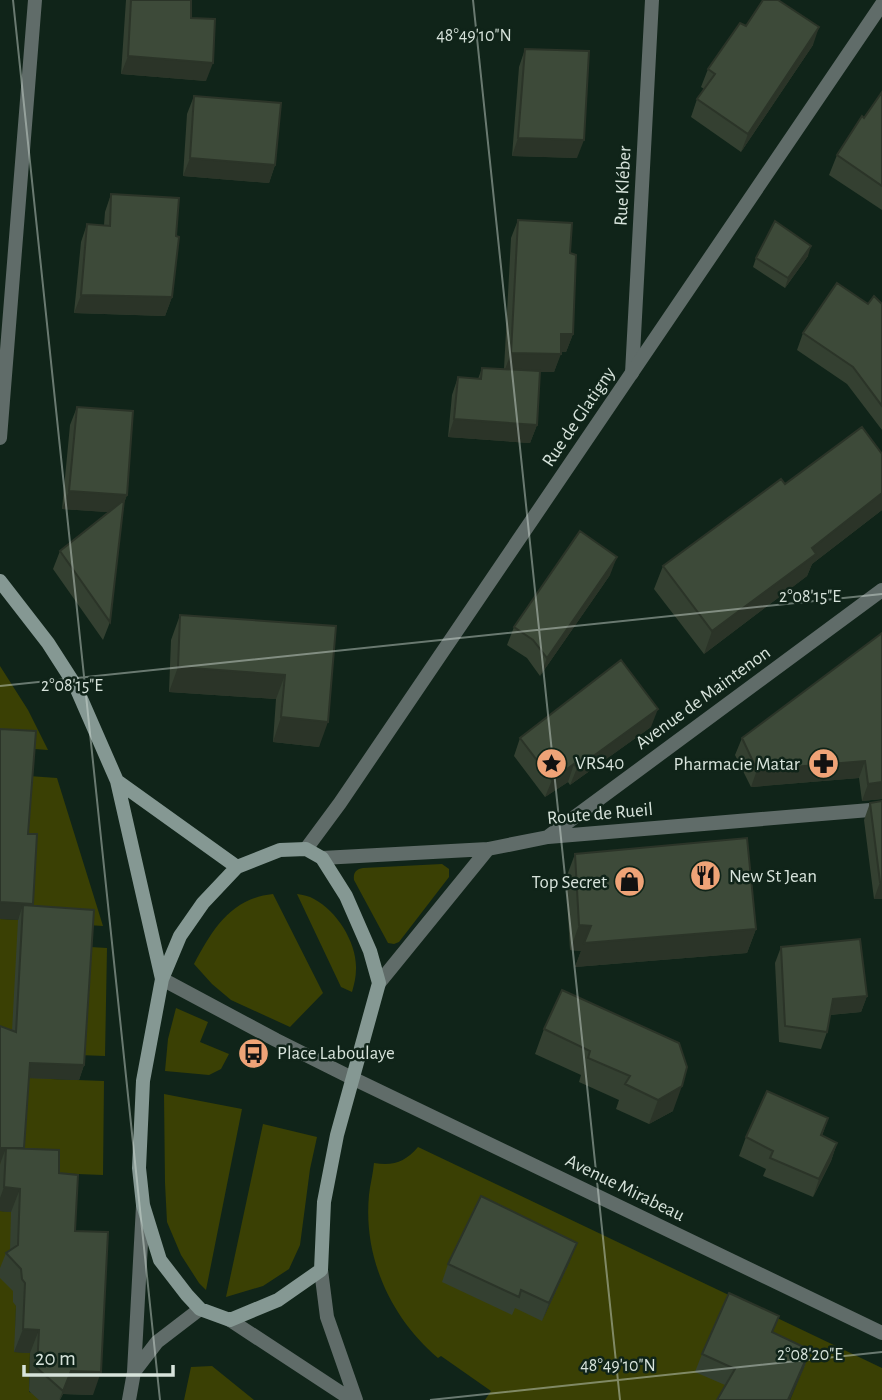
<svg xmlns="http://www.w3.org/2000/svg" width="882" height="1400" font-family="'Alegreya Sans',sans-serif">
<rect width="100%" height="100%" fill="#102419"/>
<path fill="#3a4004" d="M0,666L28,710L48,750L8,747L1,774L57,778L103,926L58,923L57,945L107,948L105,1056L52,1054L51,1079L104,1081L103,1175L0,1171V919L26,920L0,826Z
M442,864L449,869V877L399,942L394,944L388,943L354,880C353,873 356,869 363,868Z
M273,894L323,993L290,1027L231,1000L212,984L194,964C212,930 231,898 273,894Z
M297,894C303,895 309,896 314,899C337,911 357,943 356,969C356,977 354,985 352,992L341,987Z
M176,1008L208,1022L200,1042L229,1054L221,1069L209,1075L165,1071L168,1039Z
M164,1094L242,1109L206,1290L199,1283L181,1255L167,1222L165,1183Z
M263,1124L317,1137L310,1169L300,1245L289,1269L263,1286L226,1297Z
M418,1147L882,1368V1400H790L803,1368L758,1400H485L491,1391L441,1356L438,1358C391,1318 363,1258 369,1195C370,1185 373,1174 374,1163C394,1166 405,1162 418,1147Z
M0,1211L11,1212L13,1291L16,1306L15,1352L30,1353L29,1392L38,1394L39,1400H0Z
M212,1366L254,1400H184L191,1367Z"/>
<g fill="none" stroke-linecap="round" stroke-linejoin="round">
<path stroke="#606c69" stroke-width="14" d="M162,979L276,1040L352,1078"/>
<path stroke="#606c69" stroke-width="14" d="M632,373L652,0
M0,438L35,0
M549,836L882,590
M322,858L488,849L548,837L882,809
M379,983L488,849"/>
<path stroke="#606c69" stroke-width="14" d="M306,849L340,803L882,4
M352,1078L882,1333
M321,1270L327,1317L356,1400
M230,1320L352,1400
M134,1372L157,1342L200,1309
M129,1400L134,1372L143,1206"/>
<path stroke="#859893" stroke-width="14" d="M0,581L48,643L75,685L117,781L162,979
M117,781L237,867
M306,849L322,858L346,896L370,951L379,983L337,1135L324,1202L321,1270L278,1300L230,1320L200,1309L187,1295L160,1260L143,1205L139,1168L143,1081L162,979L180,936L203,903L237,867L280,850Z"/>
</g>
<path fill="#344031" d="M126,0H191V18L206,81L121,74Z
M746,26L813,45L741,152L691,117L697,99L704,89L701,87L708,69Z
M525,49L577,158L512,156L519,67Z
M882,92V210L829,175L837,155Z
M194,96L275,165L269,183L183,176L187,114Z
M111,194L172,297L165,316L74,313L81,242L87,224L104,225L105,212Z
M518,220L570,253L573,334L566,352H561L554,372H540L537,425L530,443L448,437L452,395L458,377L478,379L482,368L504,369L511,238Z
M808,256L785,288L753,267L756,258Z
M868,304H882V430L847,384L797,350L803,333Z
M77,407L127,495L124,503L110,622L103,640L53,569L60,551L108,512L62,509L70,425Z
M882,454V510L812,564L807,576L704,654L654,589L663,566L785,484Z
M610,575L540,676L527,658L507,645L514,627Z
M180,615L336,626L319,747L273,742L276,699L169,692L171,640Z
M882,633V799L862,801L859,778L751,787L735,755L742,738Z
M651,727L570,785L568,782L545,797L514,756L520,738Z
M882,801V899H874L864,820L870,803Z
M28,834L32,906L84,1065L79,1080L29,1078L24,1148L59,1173L75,1231L93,1395L63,1394L60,1400H39L29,1391L30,1353L14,1352L16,1306L13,1302V1291L0,1278V1268L6,1253L10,1250L11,1212L0,1211V1165L12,1031L18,920Z
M575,854L756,929L747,953L575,967L581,951L570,950L566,878Z
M781,947L867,996L861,1012L830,1015L827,1032L821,1049L779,1042L775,963Z
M562,990L673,1111L649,1124L616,1109L619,1100L579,1082L581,1075L535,1054L544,1029Z
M828,1118L822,1136L837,1143L831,1161L813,1197L763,1176L766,1169L739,1156L746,1137Z
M570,1261L542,1321L515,1308L512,1315L442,1282L448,1264Z
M773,1332L810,1350L804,1368L725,1385L695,1372L702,1354Z"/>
<path fill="#2b3428" d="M819,27L813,45L741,152L748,134Z
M128,56L213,63L206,81L121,74Z
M518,138L584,140L577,158L512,156Z
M190,158L275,165L269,183L183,176Z
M811,246L808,256L785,288L788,278Z
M81,295L172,297L165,316L74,313Z
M561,334H573L566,352H555Z
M511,353L561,354L554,372H504Z
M454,419L537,425L530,443L448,437Z
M69,491L127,495L120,513L62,509Z
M882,493V510L812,564L807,576L704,654L712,631L812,548Z
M617,557L610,575L540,676L547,658Z
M178,667L285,675L276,699L169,692Z
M658,709L651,727L570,785L577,768Z
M281,717L328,722L319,747L273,742Z
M865,761L859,778L751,787L757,770Z
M574,764L568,782L545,797L552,780Z
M882,782V799L862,801L868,784Z
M880,882H882V899H874Z
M0,902L33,904L27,921L23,905L18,920L0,919Z
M579,925L756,929L747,953L575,967L581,951L570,950Z
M867,996L861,1012L828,1015L833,999Z
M30,1063L84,1065L79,1080L25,1078Z
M682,1086L673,1111L649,1124L658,1100Z
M837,1143L831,1161L813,1197L819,1179Z
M0,1148H6L0,1164Z
M4,1187L20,1189L11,1212L0,1211V1198Z
M577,1243L570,1261L542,1321L549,1303Z
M23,1329L39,1330L30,1353L14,1352Z
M810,1350L804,1368L790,1400H788Z
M71,1371L101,1372L93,1395L63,1394L59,1400Z"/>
<path fill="#3d4a39" stroke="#2b3428" stroke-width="2" d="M131,0H191V18L215,19L213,63L128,56Z
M763,0H778L819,27L748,134L697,99L715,74L708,69L740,23L746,26Z
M525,49L589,51L584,140L518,138Z
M882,92V186L837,155L862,116L864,118Z
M194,96L281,103L275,165L190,158Z
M111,194L179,198L176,236L179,237L172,297L81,295L87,224L110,226Z
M518,220L572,223L570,253L576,255L573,334H561V354L511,353Z
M775,221L811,246L788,278L756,258Z
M837,283L868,304L874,296L882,304V406L853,367L803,333Z
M482,368L540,371L537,425L454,419L458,377L481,379Z
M77,407L133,411L127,495L69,491Z
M862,427L882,454V493L812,548L816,554L712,631L663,566L781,479L785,484Z
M124,500L110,622L60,551Z
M580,531L617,557L547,658L533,640L514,627Z
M180,615L336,626L328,722L281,717L285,675L178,667Z
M882,633V782L868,784L865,761L757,770L742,738Z
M621,660L658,709L577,768L574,764L552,780L520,738Z
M0,729L36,731L28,834H37L33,904L0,902Z
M882,801V882H880L870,803Z
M747,838L756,929L584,943L591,926L579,925L575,854Z
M23,905L94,910L84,1065L30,1063L24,1148H0V1026L16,1032Z
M860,939L867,996L833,999L827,1032L785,1026L781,947Z
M562,990L679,1043L687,1067L682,1086L658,1100L625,1084L630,1076L588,1058L590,1051L544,1029Z
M767,1091L828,1118L821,1135L837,1143L819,1179L770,1158L773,1151L746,1137Z
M6,1148L59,1150V1173L78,1175L75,1231L108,1232L101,1372L71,1371L63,1391L37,1368L39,1330L23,1329L25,1283L22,1279L21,1269L6,1253L18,1245L20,1189L4,1187Z
M481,1196L577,1243L549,1303L521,1290L519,1297L448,1264Z
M729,1293L779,1316L772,1332L810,1350L788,1400H717L735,1369L702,1354Z"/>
<path fill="none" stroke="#d7e3db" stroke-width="2" stroke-opacity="0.45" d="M13,0L160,1400M473,0L620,1400M0,686L882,594M430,1400L882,1352"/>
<defs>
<symbol id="sight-disc" viewBox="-11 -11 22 22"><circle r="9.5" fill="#efa377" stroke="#102419"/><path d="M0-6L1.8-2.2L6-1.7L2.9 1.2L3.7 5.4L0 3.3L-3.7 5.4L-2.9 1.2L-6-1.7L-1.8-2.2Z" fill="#111"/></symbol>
<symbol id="pharmacy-disc" viewBox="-11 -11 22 22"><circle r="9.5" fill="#efa377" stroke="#102419"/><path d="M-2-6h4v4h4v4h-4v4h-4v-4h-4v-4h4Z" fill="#111"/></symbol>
<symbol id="restaurant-disc" viewBox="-11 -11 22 22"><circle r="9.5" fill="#efa377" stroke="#102419"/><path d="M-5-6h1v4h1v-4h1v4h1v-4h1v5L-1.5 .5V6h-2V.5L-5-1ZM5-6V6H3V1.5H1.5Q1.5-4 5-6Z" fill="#111"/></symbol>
<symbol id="shop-disc" viewBox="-11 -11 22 22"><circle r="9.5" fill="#efa377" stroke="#102419"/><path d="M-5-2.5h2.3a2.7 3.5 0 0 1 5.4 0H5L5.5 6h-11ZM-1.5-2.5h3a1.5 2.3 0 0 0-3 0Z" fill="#111"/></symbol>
<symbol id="bus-disc" viewBox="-11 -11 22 22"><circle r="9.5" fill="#efa377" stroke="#102419"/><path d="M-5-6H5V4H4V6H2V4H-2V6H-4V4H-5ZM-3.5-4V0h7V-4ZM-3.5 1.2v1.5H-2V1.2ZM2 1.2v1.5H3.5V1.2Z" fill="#111"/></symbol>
</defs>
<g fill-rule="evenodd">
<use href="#sight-disc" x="534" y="746" width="35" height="35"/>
<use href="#pharmacy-disc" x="806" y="746" width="35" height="35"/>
<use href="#restaurant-disc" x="688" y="858" width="35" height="35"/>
<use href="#shop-disc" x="612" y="864" width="35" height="35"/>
<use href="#bus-disc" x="236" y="1036" width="35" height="35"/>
</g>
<g text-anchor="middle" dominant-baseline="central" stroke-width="5" stroke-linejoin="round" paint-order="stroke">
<g font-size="19" fill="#d7e3db" stroke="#102419">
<text transform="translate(623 186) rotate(-87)">Rue Kléber</text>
<text transform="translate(579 417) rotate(-56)">Rue de Glatigny</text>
<text transform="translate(703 698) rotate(-36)">Avenue de Maintenon</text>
<text transform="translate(600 814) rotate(-5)">Route de Rueil</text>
<text transform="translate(625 1188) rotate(26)">Avenue Mirabeau</text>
</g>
<g font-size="19" fill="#d7e3db" stroke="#102419" text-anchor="start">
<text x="575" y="763">VRS40</text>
<text x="800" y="764" text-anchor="end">Pharmacie Matar</text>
<text x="729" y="876">New St Jean</text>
<text x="607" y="882" text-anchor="end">Top Secret</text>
<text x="277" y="1053">Place Laboulaye</text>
</g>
</g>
<g font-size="18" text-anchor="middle" fill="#d7e3db" stroke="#102419" stroke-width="5" stroke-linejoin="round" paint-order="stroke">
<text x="474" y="41">48°49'10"N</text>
<text x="810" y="602">2°08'15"E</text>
<text x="72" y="691">2°08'15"E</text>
<text x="810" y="1360">2°08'20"E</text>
<text x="618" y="1371">48°49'10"N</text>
</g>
<path d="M24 1365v10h149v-10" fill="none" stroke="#d7e3db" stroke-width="3.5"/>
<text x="35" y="1365" font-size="21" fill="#d7e3db" stroke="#102419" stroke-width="5" paint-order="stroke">20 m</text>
</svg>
